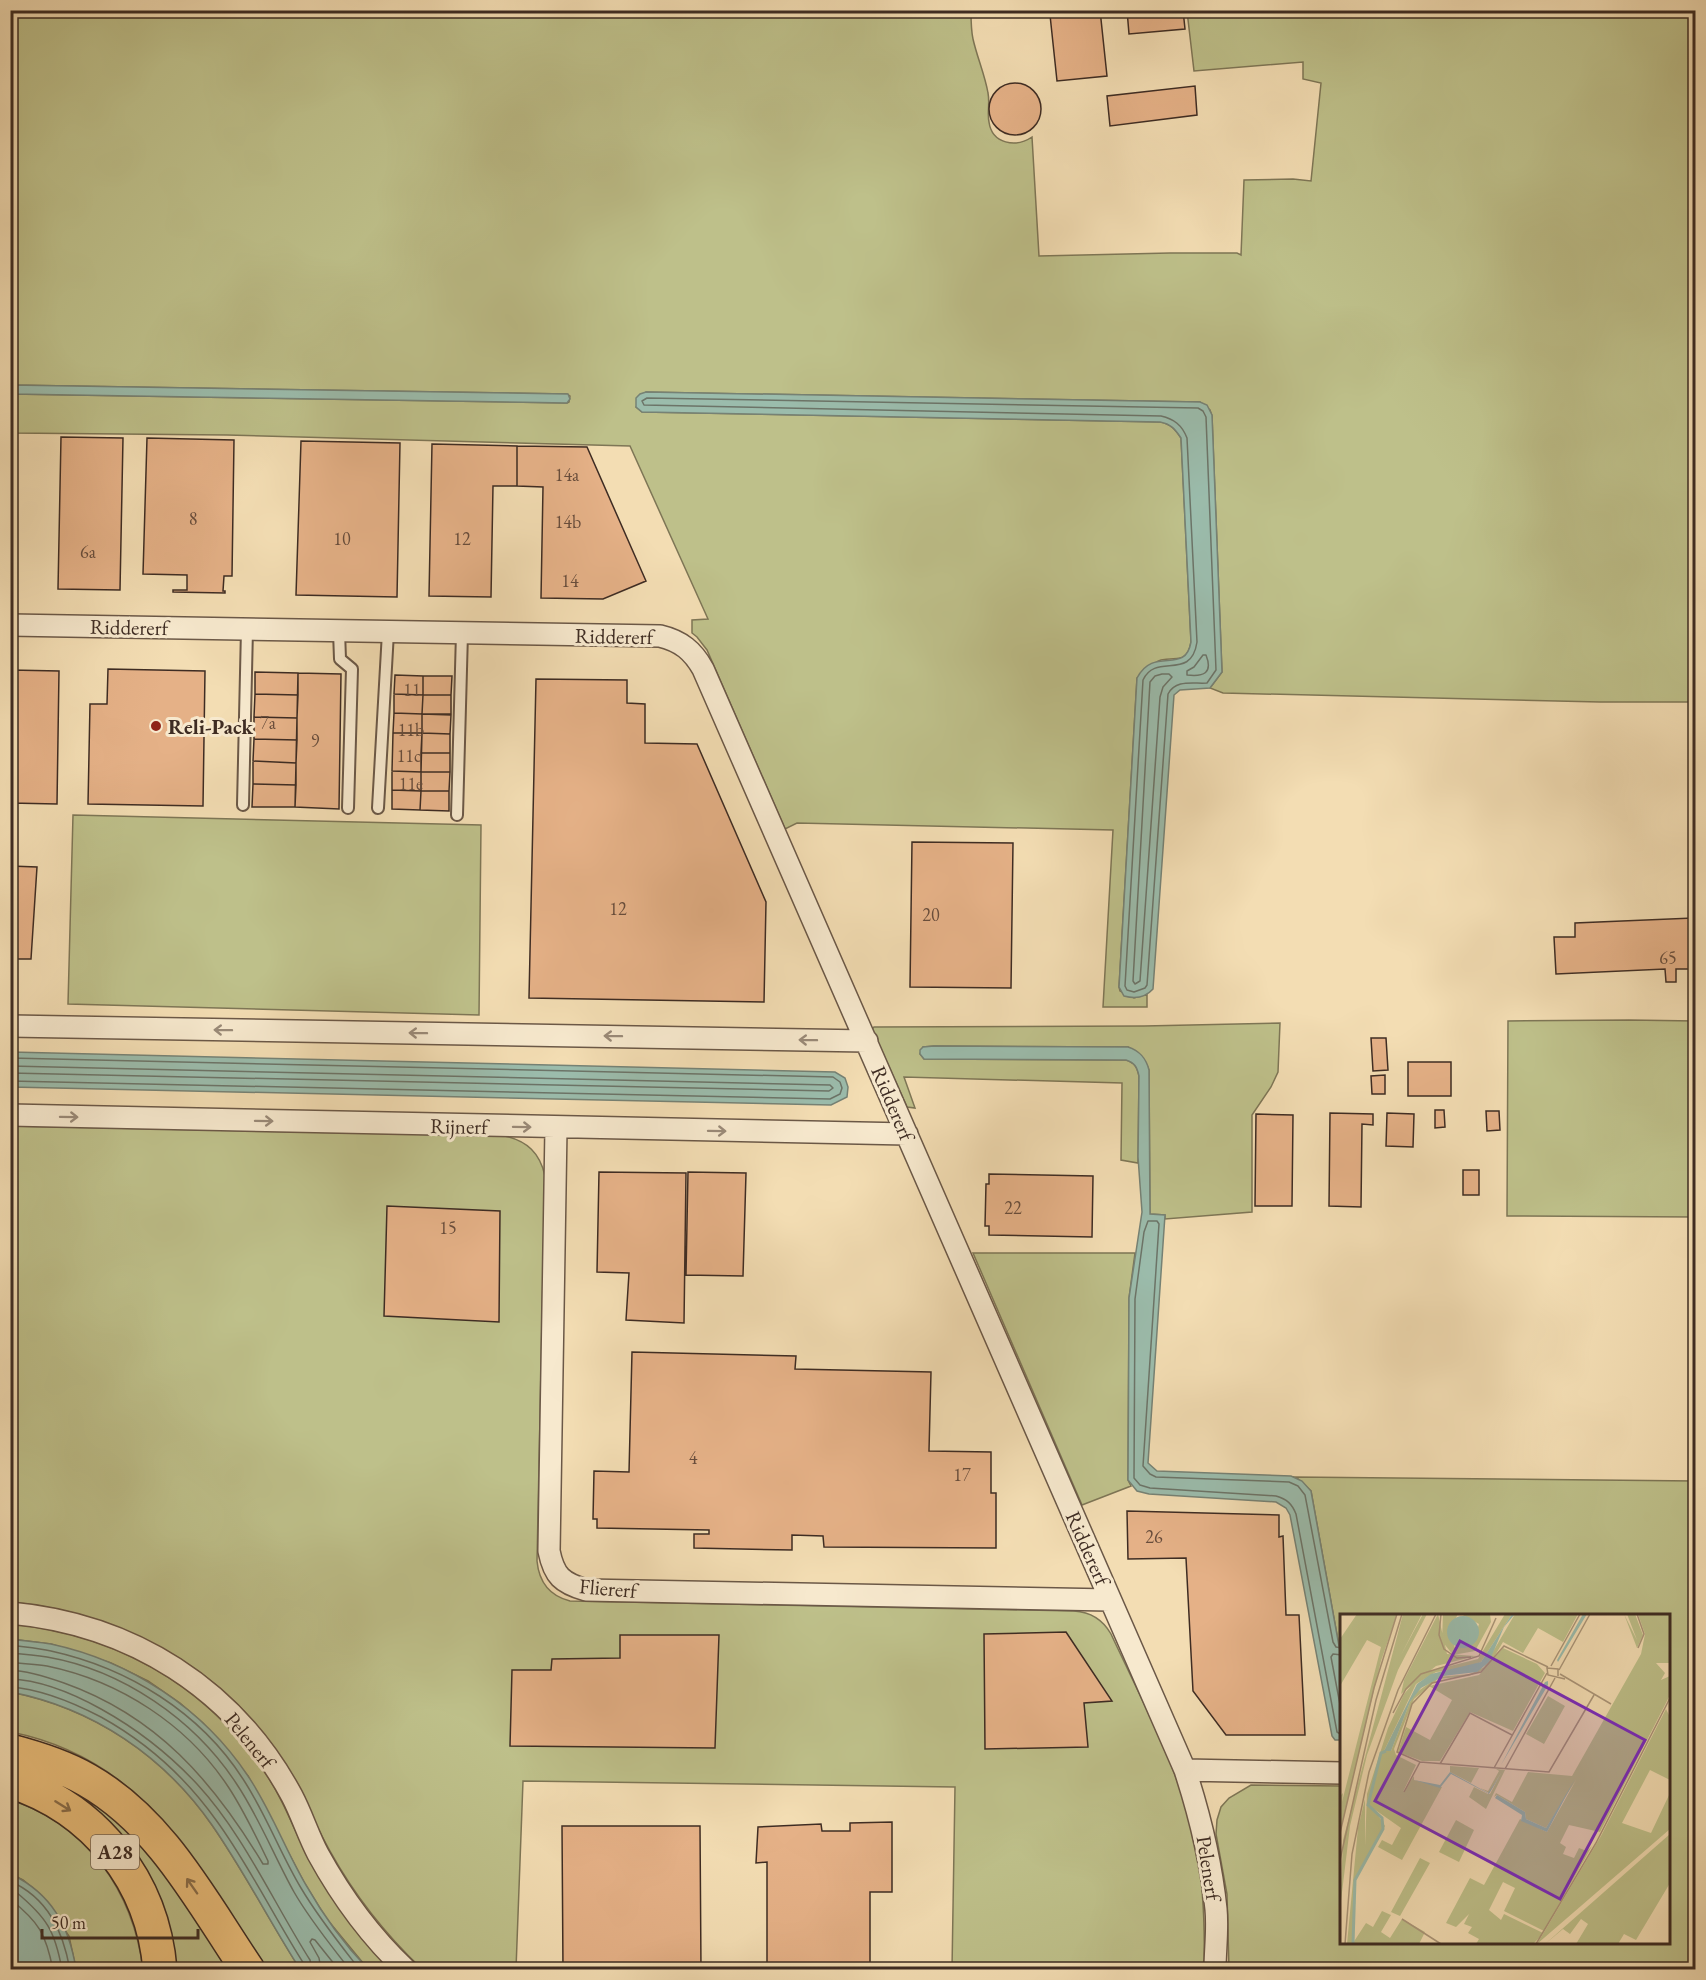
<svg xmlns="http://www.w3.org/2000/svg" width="1706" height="1980" font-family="'EB Garamond',serif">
<rect width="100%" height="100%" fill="#f3ddb3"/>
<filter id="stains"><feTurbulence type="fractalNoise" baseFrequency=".00333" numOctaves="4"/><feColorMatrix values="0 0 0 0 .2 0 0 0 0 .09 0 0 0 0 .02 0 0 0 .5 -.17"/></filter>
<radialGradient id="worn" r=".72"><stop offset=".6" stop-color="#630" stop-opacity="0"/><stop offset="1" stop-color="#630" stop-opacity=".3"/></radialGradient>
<path fill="#bec08a" stroke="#7e7656" stroke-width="1.5" d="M10,11H971C971,20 971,30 973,39C977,57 985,75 988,93C990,103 987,113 989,122C992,144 1016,148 1032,137L1039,256L1170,253H1237L1241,255L1244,180L1293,179L1311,181L1321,83L1303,79V62L1194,71L1187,11H1695V702H1600L1223,693L1210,688L1222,672L1212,416L1210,410L1200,402L646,392L636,407L642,412L1160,422C1171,424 1175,429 1181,438L1191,642C1187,665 1177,656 1161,660C1153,662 1144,673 1137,678L1119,987L1120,991L1134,998L1147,994V1007H1103L1113,830L797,823L785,829L707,650L697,637L692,633V620L708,619L630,446L227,435L11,433V394L567,403L569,402L570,396L567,394L11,385Z
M73,815L481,825L479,1015L68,1004Z
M1629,1020L1695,1021V1217L1507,1216L1508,1021Z
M1280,1023L1278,1072L1271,1087L1252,1115V1212L1165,1219V1215L1150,1214L1149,1070C1144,1057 1140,1054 1128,1047L934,1046L923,1047L920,1054L924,1059L1126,1060C1135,1063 1137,1067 1139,1076L1138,1163L1121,1160L1122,1083L904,1077L915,1108L907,1107L872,1029L874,1027L1144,1026Z
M11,1126L505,1136C527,1141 540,1153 545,1176L537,1561C539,1582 550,1596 570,1601L1074,1611C1091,1612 1103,1620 1111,1634C1143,1703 1181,1772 1196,1846C1204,1887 1205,1928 1204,1969H952L955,1787L523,1781L516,1969H422C385,1934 355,1896 330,1851C314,1823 303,1794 286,1766C227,1669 122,1613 11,1602Z
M973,1253H1135L1129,1298L1128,1480L1131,1486L1082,1505Z
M1293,1477L1695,1481V1969H1229L1227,1894L1216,1834L1217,1820L1221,1807L1229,1798L1251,1785L1341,1786L1342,1942H1668V1616H1342L1341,1657L1311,1491L1297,1478Z
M11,1624C116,1634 206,1685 266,1774C284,1800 294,1831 309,1859C331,1900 359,1935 390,1969H368L326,1918L305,1884L248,1776L203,1723L180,1703L148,1681L111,1663L51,1644L11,1639Z
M10,1692C93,1708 164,1756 212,1825C244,1871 270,1922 300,1969H266C197,1864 146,1759 11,1732Z
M11,1759L127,1817L239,1969H168L162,1928Z
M11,1800C88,1825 133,1892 143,1969H76L69,1936L40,1894L23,1880L11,1874Z"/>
<path fill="#9bbcac" stroke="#768275" stroke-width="1.5" d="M11,385L568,394L570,399L567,403L11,394Z
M646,392L1200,402L1207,405L1212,415L1222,672L1210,688L1180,690L1174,695L1153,989C1145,998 1135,999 1124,996L1119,987L1137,678C1154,645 1185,676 1191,642L1181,438C1175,429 1171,424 1160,422L642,412L636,407V398L640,394Z
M934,1046L1128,1047C1140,1051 1146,1058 1149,1070L1150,1214L1165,1215L1148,1463L1157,1471L1291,1476L1302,1481L1311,1491L1341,1657V1740H1335L1332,1736L1290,1515L1286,1508L1276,1502L1149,1494L1137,1491L1128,1480L1129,1298L1142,1212L1138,1157L1139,1076C1137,1067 1135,1063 1126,1060L924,1059L920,1054V1050L923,1047Z
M11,1052L835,1072L845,1078L848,1087L847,1097L831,1105L11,1087Z
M11,1639C24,1641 38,1642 51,1644C130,1661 203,1708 248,1776C271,1810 285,1849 306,1885C323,1915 344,1944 368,1969H300C270,1922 244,1871 212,1825C164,1756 93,1708 11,1692Z
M11,1874C52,1894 69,1926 76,1969H11Z"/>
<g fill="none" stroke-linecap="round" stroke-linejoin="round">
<path stroke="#6c7468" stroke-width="1.5" d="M647,398L1198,408L1203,411L1206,417L1216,670L1207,683C1193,684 1176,679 1168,694L1147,985L1145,988L1134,992L1127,990L1125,986L1143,680C1156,652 1191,682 1197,642L1187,438C1182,425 1174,419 1161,416L644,405L642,401Z
M1203,655H1206C1213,673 1204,677 1187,675V671L1194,667Z
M1162,674H1169L1172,677L1163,687L1160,697L1140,981L1135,984L1133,981L1150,682L1155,676Z
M10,1058L833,1077L840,1082L842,1088L840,1094L830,1099L10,1081
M10,1066L830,1085L833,1088L829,1091L10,1073
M10,1645C24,1647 38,1648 51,1651C128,1668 200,1712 243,1779C266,1814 280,1853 301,1888C318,1917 339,1943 360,1970
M1342,1648L1336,1647L1333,1642L1305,1495L1298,1486L1289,1482L1156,1477L1150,1474L1143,1466L1159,1224L1157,1221H1148L1144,1232L1135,1299L1134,1478L1140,1485L1150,1488L1276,1496C1287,1499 1292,1504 1296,1514L1337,1732L1342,1735
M10,1653C23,1654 35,1655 47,1657C122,1670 194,1719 236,1783C259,1817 274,1856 294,1892C310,1920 330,1944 350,1970
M1342,1655L1333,1654L1331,1657L1342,1715
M10,1662C22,1664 35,1664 47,1666C120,1681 188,1725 229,1788C244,1811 256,1836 268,1861V1864H263C213,1781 157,1716 64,1683C47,1677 29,1671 10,1670
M10,1679C41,1680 74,1694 101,1709C137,1729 169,1754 197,1784C244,1835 273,1902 310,1960L312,1970
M10,1687C41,1689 74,1703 101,1717C146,1742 186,1778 216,1820C249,1865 274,1917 304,1964L305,1970
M10,1881C48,1898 63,1931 70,1970
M10,1889L16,1892C46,1917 55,1930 62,1970
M10,1899C39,1922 46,1934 53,1970
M321,1970L319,1958L310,1942L312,1939L315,1940L339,1970"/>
</g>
<path fill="#e5b187" stroke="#3e2c23" stroke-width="1.5" d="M1089,10H1100L1107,76L1057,81L1050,15Z
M1127,10H1183L1185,29L1129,34Z
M989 109a26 26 0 1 1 52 0a26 26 0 1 1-52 0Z
M1195,86L1197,115L1110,126L1107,96Z
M61,437L123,438L120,590L58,589Z
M147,438L234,440L232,576H224L223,591H225V593L173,592V590H187V575L143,574Z
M301,441L400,443L397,597L296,595Z
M432,444L517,446V486H493L491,597L429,596Z
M517,446L587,447L646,581L603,599L541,598L543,487L517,486Z
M108,669L205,671L203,806L88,804L90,704H107Z
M10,670L59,671L57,804L10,803Z
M255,672L298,673V695L255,694Z
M298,673L341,674L339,809L295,807Z
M395,675L423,676V695L394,694Z
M423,676H452L451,695H423Z
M536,679L627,680V703L645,704V743L697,744L766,902L764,1002L529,998Z
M255,694L298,695L297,718L254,717Z
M394,694L423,695L422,714L394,713Z
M423,695H451V714H422Z
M394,713L422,714V733H393Z
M422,714L451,715L450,734L422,733Z
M254,717L297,718V740L254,739Z
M393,733H422L421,772L392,771Z
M422,733L450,734V753H421Z
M254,739L297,740L296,763L253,761Z
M421,753H450V772H421Z
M253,761L296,763V785L253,784Z
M392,771L421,772V791L392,790Z
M421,772H450L449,791H421Z
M253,784L296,785L295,807H252Z
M392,790L421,791L420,810L392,809Z
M421,791H449V811L420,810Z
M912,842L1013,843L1011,988L910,987Z
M10,866L37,867L31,959H10Z
M1693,918L1695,969H1676V982H1666L1665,969L1556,974L1554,937H1575V923Z
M1371,1038H1386L1388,1070L1373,1071Z
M1408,1062H1451V1096H1408Z
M1385,1075V1094H1372L1371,1076Z
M1435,1110H1444L1445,1127L1435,1128Z
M1486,1111H1499L1500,1130L1487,1131Z
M1330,1113L1373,1114V1125L1362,1124L1361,1207L1329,1206Z
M1387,1113L1414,1114L1413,1147L1386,1146Z
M1256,1114L1293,1115L1292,1206H1255Z
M1463,1170H1479V1195H1463Z
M599,1172L686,1173L684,1323L626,1320L629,1273L597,1272Z
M688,1172L746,1173L743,1276L686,1275Z
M989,1174L1093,1176L1092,1237L989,1235V1226H985L986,1184H989Z
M387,1206L500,1211L499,1322L384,1316Z
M632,1352L796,1356L795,1369L931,1372L929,1451L991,1452V1493H996V1548L824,1547L823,1536L792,1535V1550L694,1548V1534H709V1530L597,1528V1519H593L594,1471L629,1472Z
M1127,1511L1279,1515V1537L1283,1536L1286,1615H1299L1305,1735H1226L1193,1691L1186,1558L1128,1559Z
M1066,1632L1112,1701L1084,1703L1088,1747L985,1749L984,1634Z
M620,1635H719L715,1748L510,1746L512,1670H551L552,1659L620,1658Z
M892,1822V1892H870V1970H767V1862L756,1863L758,1827L821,1824L822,1831H850V1823Z
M562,1826H700L701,1970H563Z"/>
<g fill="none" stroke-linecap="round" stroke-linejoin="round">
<defs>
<path id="service" d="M339,631L340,659L352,669L348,808
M243,805L247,629
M378,808L388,632
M457,815L462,633"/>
<path id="minor" d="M10,625L660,636C681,641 693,651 703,669L1185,1770C1200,1816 1211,1861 1216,1909C1218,1929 1215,1950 1215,1970
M10,1026L867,1041
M10,1115L907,1134
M556,1128L549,1551C554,1576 562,1583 586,1590L1110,1600
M10,1613C131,1624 234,1688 292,1796C302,1815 308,1835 318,1854C341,1896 371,1937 406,1970
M1185,1770L1342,1773"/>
<path id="motorway" d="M10,1751C37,1758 63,1766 87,1780C161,1822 202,1902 248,1970
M10,1781C95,1808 153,1881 160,1970"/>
</defs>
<use href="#service" stroke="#6b5847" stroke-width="14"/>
<use href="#minor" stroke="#6b5847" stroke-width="24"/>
<use href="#motorway" stroke="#3e2c23" stroke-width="36"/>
<use href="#service" stroke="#f7e9ce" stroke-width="10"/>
<use href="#minor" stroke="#f7e9ce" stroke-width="21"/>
<use href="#motorway" stroke="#eabe7a" stroke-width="33"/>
</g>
<defs><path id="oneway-shaft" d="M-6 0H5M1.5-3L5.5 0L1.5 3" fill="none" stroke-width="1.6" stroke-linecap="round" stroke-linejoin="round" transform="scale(1.5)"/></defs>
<g stroke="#9a8a78">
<use href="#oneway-shaft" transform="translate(223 1030) rotate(-179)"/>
<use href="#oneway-shaft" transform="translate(418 1033) rotate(-179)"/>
<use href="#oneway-shaft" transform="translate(613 1036) rotate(-179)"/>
<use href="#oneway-shaft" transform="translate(808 1040) rotate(-179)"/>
<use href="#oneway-shaft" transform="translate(69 1117) rotate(1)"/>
<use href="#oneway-shaft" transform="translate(264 1121) rotate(1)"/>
<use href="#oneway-shaft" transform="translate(522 1127) rotate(1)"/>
<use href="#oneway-shaft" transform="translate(717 1131) rotate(1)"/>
</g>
<g stroke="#8b6e4a">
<use href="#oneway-shaft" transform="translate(63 1806) rotate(32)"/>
<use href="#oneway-shaft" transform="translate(192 1886) rotate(-125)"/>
</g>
<circle fill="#8f2418" stroke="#f7e9ce" stroke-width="2" cx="156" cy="726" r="6"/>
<g text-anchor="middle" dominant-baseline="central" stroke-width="6" stroke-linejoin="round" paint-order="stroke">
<g font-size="18" fill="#684d3c">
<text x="567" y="474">14a</text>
<text x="193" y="518">8</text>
<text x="568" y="521">14b</text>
<text x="342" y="538">10</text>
<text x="462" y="538">12</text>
<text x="88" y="551">6a</text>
<text x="570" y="580">14</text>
<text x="412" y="689">11</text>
<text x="268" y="722">7a</text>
<text x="411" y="729">11b</text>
<text x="315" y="740">9</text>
<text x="409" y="755">11c</text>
<text x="411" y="783">11e</text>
<text x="618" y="908">12</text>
<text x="931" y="914">20</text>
<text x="1668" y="957">65</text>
<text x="1013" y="1207">22</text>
<text x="448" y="1227">15</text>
<text x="693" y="1457">4</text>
<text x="962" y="1474">17</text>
<text x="1154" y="1536">26</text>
</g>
<rect fill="#f7e9ce" stroke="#766556" stroke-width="1.5" x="91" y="1835" width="48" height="34" rx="4.5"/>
<g font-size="20" font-weight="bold" fill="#3e2c23">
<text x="115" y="1852">A28</text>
</g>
<g font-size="21" fill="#3e2c23" stroke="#f7e9ce">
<text transform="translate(129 627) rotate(1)">Riddererf</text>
<text transform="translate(614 636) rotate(1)">Riddererf</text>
<text transform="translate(893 1103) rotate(67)">Riddererf</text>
<text transform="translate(459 1126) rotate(1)">Rijnerf</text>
<text transform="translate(1088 1548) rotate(66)">Riddererf</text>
<text transform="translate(608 1588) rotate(5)">Fliererf</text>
<text transform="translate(250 1740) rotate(51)">Pelenerf</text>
<text transform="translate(1209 1868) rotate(81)">Pelenerf</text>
</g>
<g font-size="21" font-weight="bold" fill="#3e2c23" stroke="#f7e9ce" text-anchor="start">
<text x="168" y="726">Reli-Pack</text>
</g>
</g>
<g transform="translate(1340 1614)">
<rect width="330" height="330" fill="#f3ddb3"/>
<path d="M17,0H57L41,47L0,218V182L3,179L2,188L41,33L27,26L0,72V25ZM63,0H82L61,41L83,0H87L58,56L27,141L10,212L0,295L3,226ZM98,0L107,40L136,42L96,52L61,80L64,66ZM103,0H118L109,17L115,34L133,29L139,10L121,0H150L151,8L135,37L113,41L102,27ZM165,0H172L141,48L128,54L96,58L76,70L44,137H51L70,88L77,78L98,63L130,60L144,53L175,0H238L223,28L198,14L183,39L163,28L151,48L141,57L129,62L98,65L74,85L54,135L56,141L76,151L63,178L74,162V166L102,173L62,246L38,233L42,226L52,231L61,214L34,195L45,212L16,266L13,329L26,309L33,313L42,297L51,301L41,318L50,324L62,305L85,318L79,330H7L18,214L25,185V232L27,180L48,114L64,80L77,65L90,57L138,45ZM284,0L297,26L287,0H295L303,21L297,34ZM298,0H330V49H316L325,59L321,66L330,62V81L260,218L229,211L220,229L226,233L223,240L234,244L239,234L247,237L252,232L204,317L164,297L175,274L163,268L149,296L161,306L164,300L203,319L200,323L193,330H136L139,325L128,319L132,313L124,310L129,300L116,313L106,309L130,264L144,271L180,205L207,218L236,166L206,214L186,205L185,198L157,181L154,183L156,179L172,188L188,158L232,162L301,40L305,20ZM163,34L197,50L205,59L173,117L130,98L100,147H82L58,138L66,113L90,126L112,86L89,72L139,61ZM208,82L225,92L204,130L186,120ZM326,95L330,103V166L310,156L282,209L311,219L330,179V215L197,330L261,222ZM110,152L139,154L131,169L110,158ZM156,155L165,156L146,195L129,183L134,173L148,180H150L161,159L149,179L140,174L148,177L159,157ZM116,206L134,216L119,248L99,238ZM330,220V269L296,326L284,320L278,330H236L248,310L241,305L230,320L223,315L205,330ZM80,244L90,249L60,302L51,298Z" fill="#bec08a"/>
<path d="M172,0H175L164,13L149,48L137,58L103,62L81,74L70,88L51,137H44L77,70L91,60L141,48ZM243,0H247L218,48L217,46ZM107 18a16 16 0 1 1 32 0a16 16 0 1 1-32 0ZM208,67V71L161,151L205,68ZM110,158L148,179L161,160L149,180L111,160L100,174L74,166L100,171ZM235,165L207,218L181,207L182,201L155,184L157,181L185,198L186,205L206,214Z" fill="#9bbcac"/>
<path fill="none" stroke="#9bbcac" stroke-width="3" d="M13,330L15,266L43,215L42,204L28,191L41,139L46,137"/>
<path fill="none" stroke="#ab9679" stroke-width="1.5" d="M101,0L99,21L104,35L117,44L131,43M297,0L304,20L298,34M211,52L240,0M208,53L164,32L141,58L92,69L72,90L57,138L80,148L209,158L254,81M219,56L250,0M220,60L271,90M218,62V55L207,54L208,61L225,65M53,99L66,75L81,60L139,42L156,4M100,150L130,99L172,121M154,154L207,59M165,155L215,64M64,178L80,148M0,219L34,74L57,0M0,246L36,86L62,0M62,305L101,330M5,330L12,240L29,158L58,76L96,0M196,330L256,229L330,84"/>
<path fill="#7b2cbf" fill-opacity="0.15" stroke="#7b2cbf" stroke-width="3" d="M120,27L305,126L220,285L35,187Z"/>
<rect width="330" height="330" fill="none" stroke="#3e2c23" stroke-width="3"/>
</g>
<rect width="1706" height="1980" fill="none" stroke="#f3ddb3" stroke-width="36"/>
<rect x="12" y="12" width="1682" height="1956" fill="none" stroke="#3e2c23" stroke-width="3"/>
<rect x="18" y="18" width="1670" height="1944" fill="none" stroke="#3e2c23" stroke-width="1.5"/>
<path d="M42 1929v9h156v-9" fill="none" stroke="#3e2c23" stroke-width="3"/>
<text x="51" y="1929" font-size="18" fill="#3e2c23" stroke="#f7e9ce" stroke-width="4.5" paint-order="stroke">50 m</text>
<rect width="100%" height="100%" filter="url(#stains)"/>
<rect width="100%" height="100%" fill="url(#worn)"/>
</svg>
